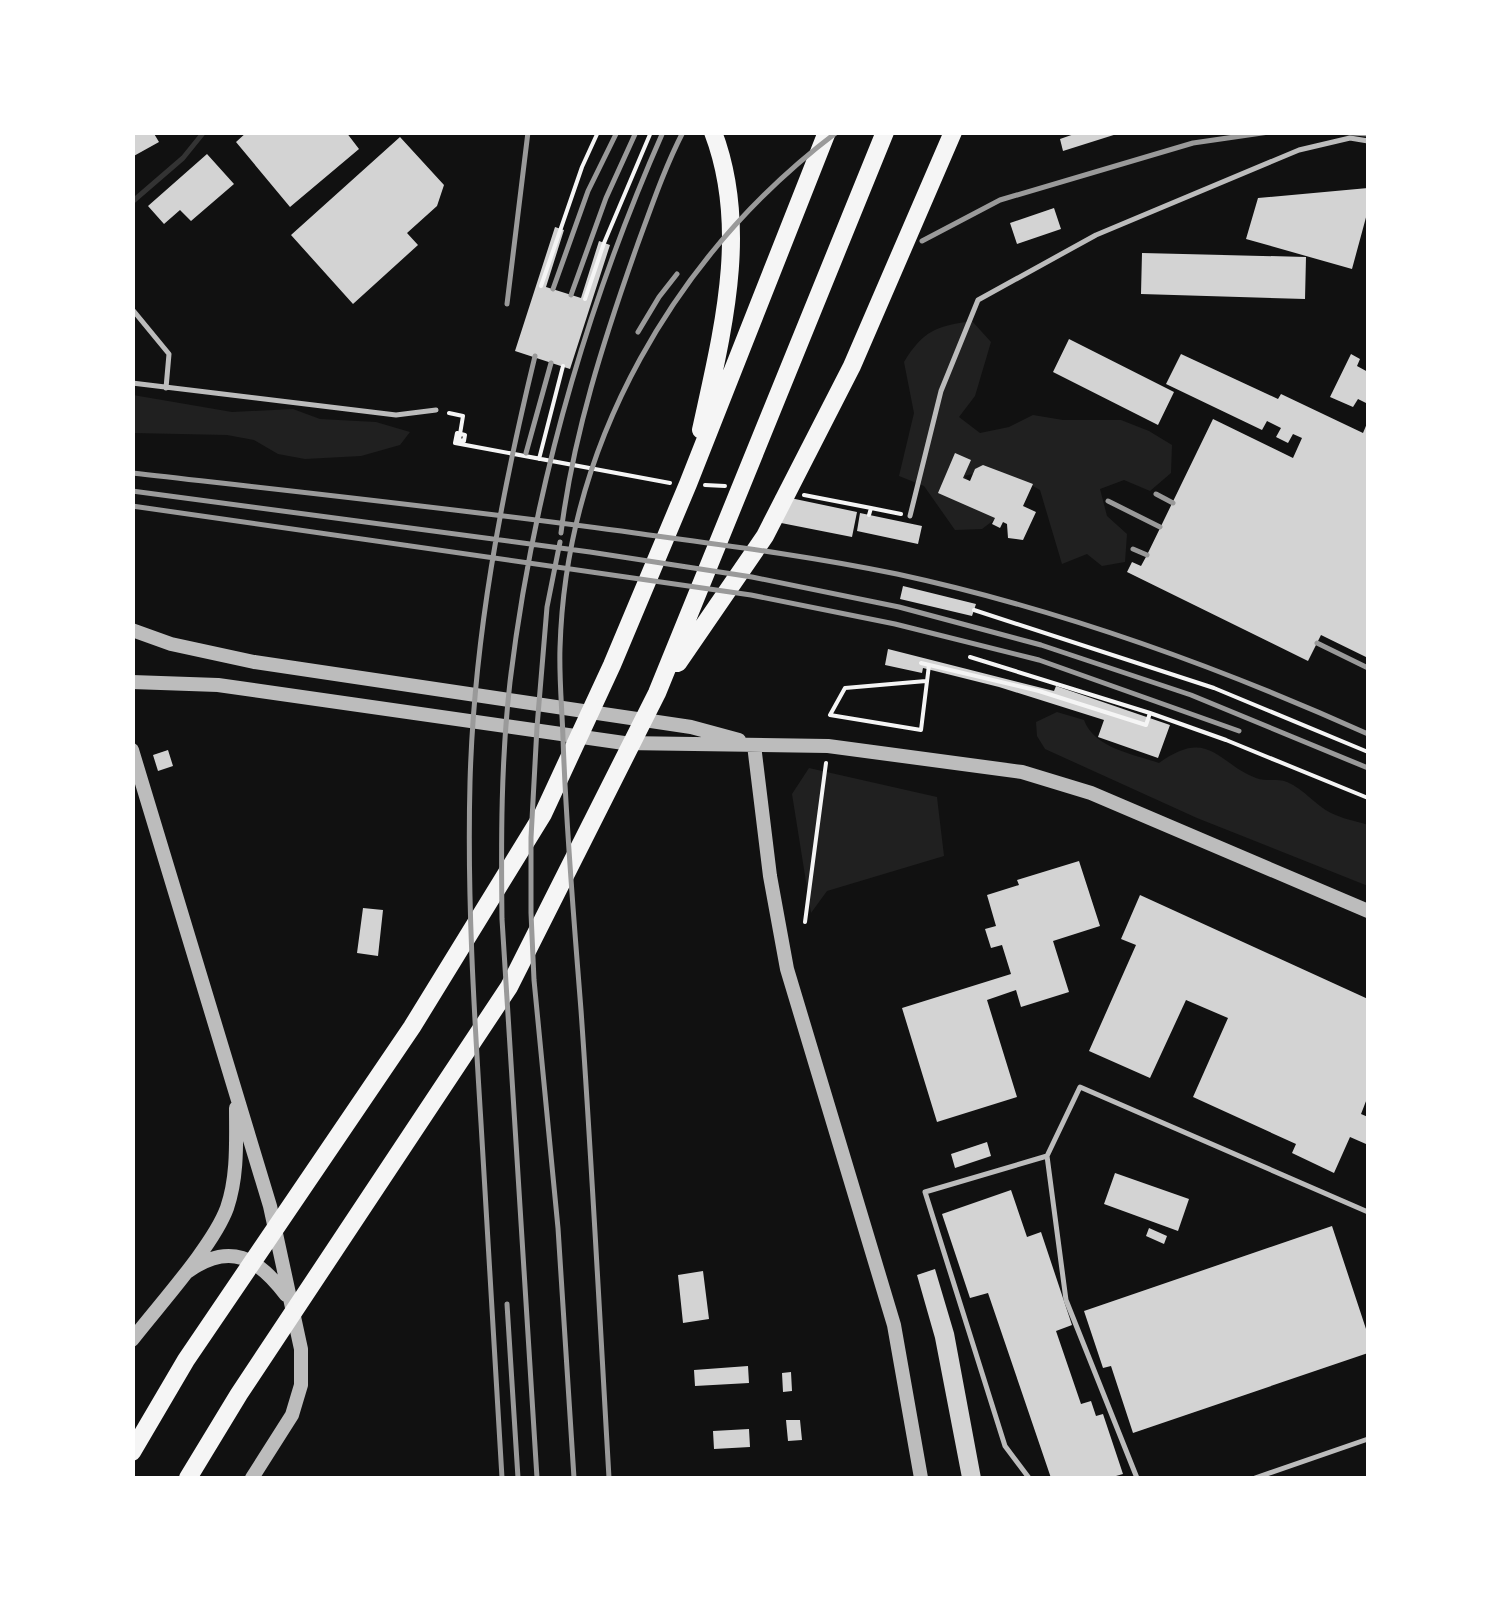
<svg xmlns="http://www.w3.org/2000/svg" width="1501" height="1611" font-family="Arial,sans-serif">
<rect width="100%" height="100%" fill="#111"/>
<path fill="#202020" d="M972,321L991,342L975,396L959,417L980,433L1009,427L1033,415L1063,420H1121L1149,431L1172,445L1171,473L1150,491L1124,480L1100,489L1107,516L1127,534L1125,562L1102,566L1087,554L1062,564L1040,490C1011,473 998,468 964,476L1003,513L982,529L955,530L924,486L899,476L914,413L904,362C923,331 936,326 972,321Z
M133,395L232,412L293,409L320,419L376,422L410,432L400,445L361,456L305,459L278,454L254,440L227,435L133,433Z
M1057,712L1084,720C1094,748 1133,754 1159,763C1209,727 1217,763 1256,778C1266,782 1277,778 1287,782C1304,789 1315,805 1331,813C1343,819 1356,821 1368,825V886L1197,818L1045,749L1037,736L1036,722Z
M809,768L937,797L944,856L827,891L811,913L792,794Z"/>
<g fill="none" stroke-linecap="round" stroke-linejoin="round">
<path stroke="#333" stroke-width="5" d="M132,202L183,158L204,132"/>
</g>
<path fill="#d3d3d3" d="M132,132H153L159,142L132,157Z
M247,132H346L359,149L290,207L236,142Z
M1080,132H1120V133L1063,151L1060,139Z
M400,137L444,185L437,206L407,233L418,245L353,304L291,235Z
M207,154L234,184L191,221L180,210L164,224L148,206Z
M1368,188V210L1352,269L1246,239L1258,198Z
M1054,208L1061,229L1017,244L1010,223Z
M555,227L564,230L546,287L581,298L599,241L610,245L570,369L515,351Z
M1142,253L1306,257L1305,299L1141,294Z
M1069,339L1174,392L1158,425L1053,372Z
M1181,354L1278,399L1281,394L1363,433L1368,421V658L1321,635L1308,661L1127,572L1132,562L1141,566L1147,555L1213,419L1293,458L1302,438L1293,434L1288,443L1276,437L1281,428L1267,421L1262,430L1166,384Z
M1351,354L1360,359L1357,366L1368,372V404L1358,399L1353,407L1330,397Z
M955,453L971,460L963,478L970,481L975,469L983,465L1033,484L1023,506L1036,512L1023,540L1008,538L1007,524L1003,522L1000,528L992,524L995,518L938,493Z
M776,495L857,512L852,537L771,521Z
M860,513L922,526L918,544L857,531Z
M903,586L976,604L972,616L900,599Z
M888,649L1054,691L1056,686L1170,725L1158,758L1098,737L1104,720L999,687L923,668L922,673L885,665Z
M168,750L173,766L158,771L153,755Z
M1079,861L1100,926L1053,941L1069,992L1021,1007L1016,990L987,1000L1017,1097L937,1122L902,1008L1011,974L1002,945L991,948L985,929L996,926L987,895L1019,885L1017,880Z
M1140,895L1368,999V1096L1361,1114L1368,1117V1138L1366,1144L1350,1137L1334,1173L1292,1153L1296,1144L1193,1097L1228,1018L1186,1000L1150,1078L1089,1051L1136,945L1121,939Z
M363,908L383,910L378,956L357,953Z
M987,1142L991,1156L955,1168L951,1154Z
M1115,1173L1189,1199L1178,1231L1104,1204Z
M1011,1190L1027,1237L1041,1232L1072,1325L1056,1331L1081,1404L1091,1401L1096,1416L1103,1414L1123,1474L1109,1478H1051L988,1293L970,1298L942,1214Z
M1332,1226L1368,1335V1353L1133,1433L1111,1366L1103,1368L1084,1311Z
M1149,1228L1167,1236L1164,1244L1146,1236Z
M935,1269L954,1333L981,1478H962L935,1338L917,1275Z
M703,1271L709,1319L683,1323L678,1275Z
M748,1366L749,1383L695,1386L694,1370Z
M791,1372L792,1391L783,1392L782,1373Z
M786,1420H800L802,1440L788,1441Z
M749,1429L750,1447L714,1449L713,1431Z"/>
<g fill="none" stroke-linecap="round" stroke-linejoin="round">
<path stroke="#f5f5f5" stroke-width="4" d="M541,286L582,167L598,132
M585,299L604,243L651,132
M449,413L463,416L459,440L464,441
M464,441L465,435L457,433L455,443L670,483
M539,459L563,366
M705,485L725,486
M804,495L871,508L869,515
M871,508L901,514
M974,610L1214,688L1368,752
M921,663L1039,691L1146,725L1150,713L970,657
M926,681L845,688L830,715L921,730L929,665
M1150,713L1226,740L1368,798
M805,922L826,763"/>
<path stroke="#bcbcbc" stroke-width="5" d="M132,309L169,354L166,388
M132,383L396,415L436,410
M910,516L941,391L978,300L1096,235L1299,150L1350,138L1368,141
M1029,1478L1005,1446L925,1192L1047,1156
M1137,1478L1066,1300L1047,1156L1080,1087L1368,1212
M1255,1478L1368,1439"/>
<path stroke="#bcbcbc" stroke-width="14" d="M132,630L171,644L254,662L691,727L739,740
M132,682L218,685L624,743L828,746L1022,772L1091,793L1368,911
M754,745L770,876L787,969L894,1325L921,1478
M132,750L270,1206L301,1349V1385L292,1415L252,1478
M187,1272C230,1241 258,1258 286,1295
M132,1340C159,1305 213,1246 227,1208C238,1176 236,1141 236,1108"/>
<path stroke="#f5f5f5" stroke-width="18" d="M701,430C722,333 750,229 713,132
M678,663L765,536L852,366L953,132
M132,1452L186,1360L412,1027L543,814L612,665L688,484L827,132
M188,1478L239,1394L509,987L657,693L885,132"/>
<path stroke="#9a9a9a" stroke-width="5" d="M1337,132L1368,134
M922,241L1000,200L1193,143L1269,132
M553,289L588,191L617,132
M571,295L606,198L636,132
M507,304L528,132
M638,332L659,297L677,274
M526,453L551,363
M132,473C300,492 468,510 635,533C723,545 810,556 897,574C1059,609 1217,666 1368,734
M132,491L590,552L752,577L899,607L1041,645L1191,695L1368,768
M1156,494L1173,503
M1108,501L1160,527
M132,506L751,595L895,624L1039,660L1239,731
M561,533C573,435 604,339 637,246C651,208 664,169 683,132
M560,542L547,607L537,727L531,838V913L534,980L558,1228L574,1478
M1133,549L1147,555
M1317,643L1368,668
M507,1304L518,1478
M502,1478C495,1360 488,1241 481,1123C474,1010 467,896 470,782C474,638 501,496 535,356
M537,1478L502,919C501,840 501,761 510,682C533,492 586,307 663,132
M609,1478C600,1322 592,1166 581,1010C574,920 566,829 563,738C562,708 559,678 560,648C566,442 676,254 837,132"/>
</g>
<rect width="1501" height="1611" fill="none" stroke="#ffffff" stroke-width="270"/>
</svg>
